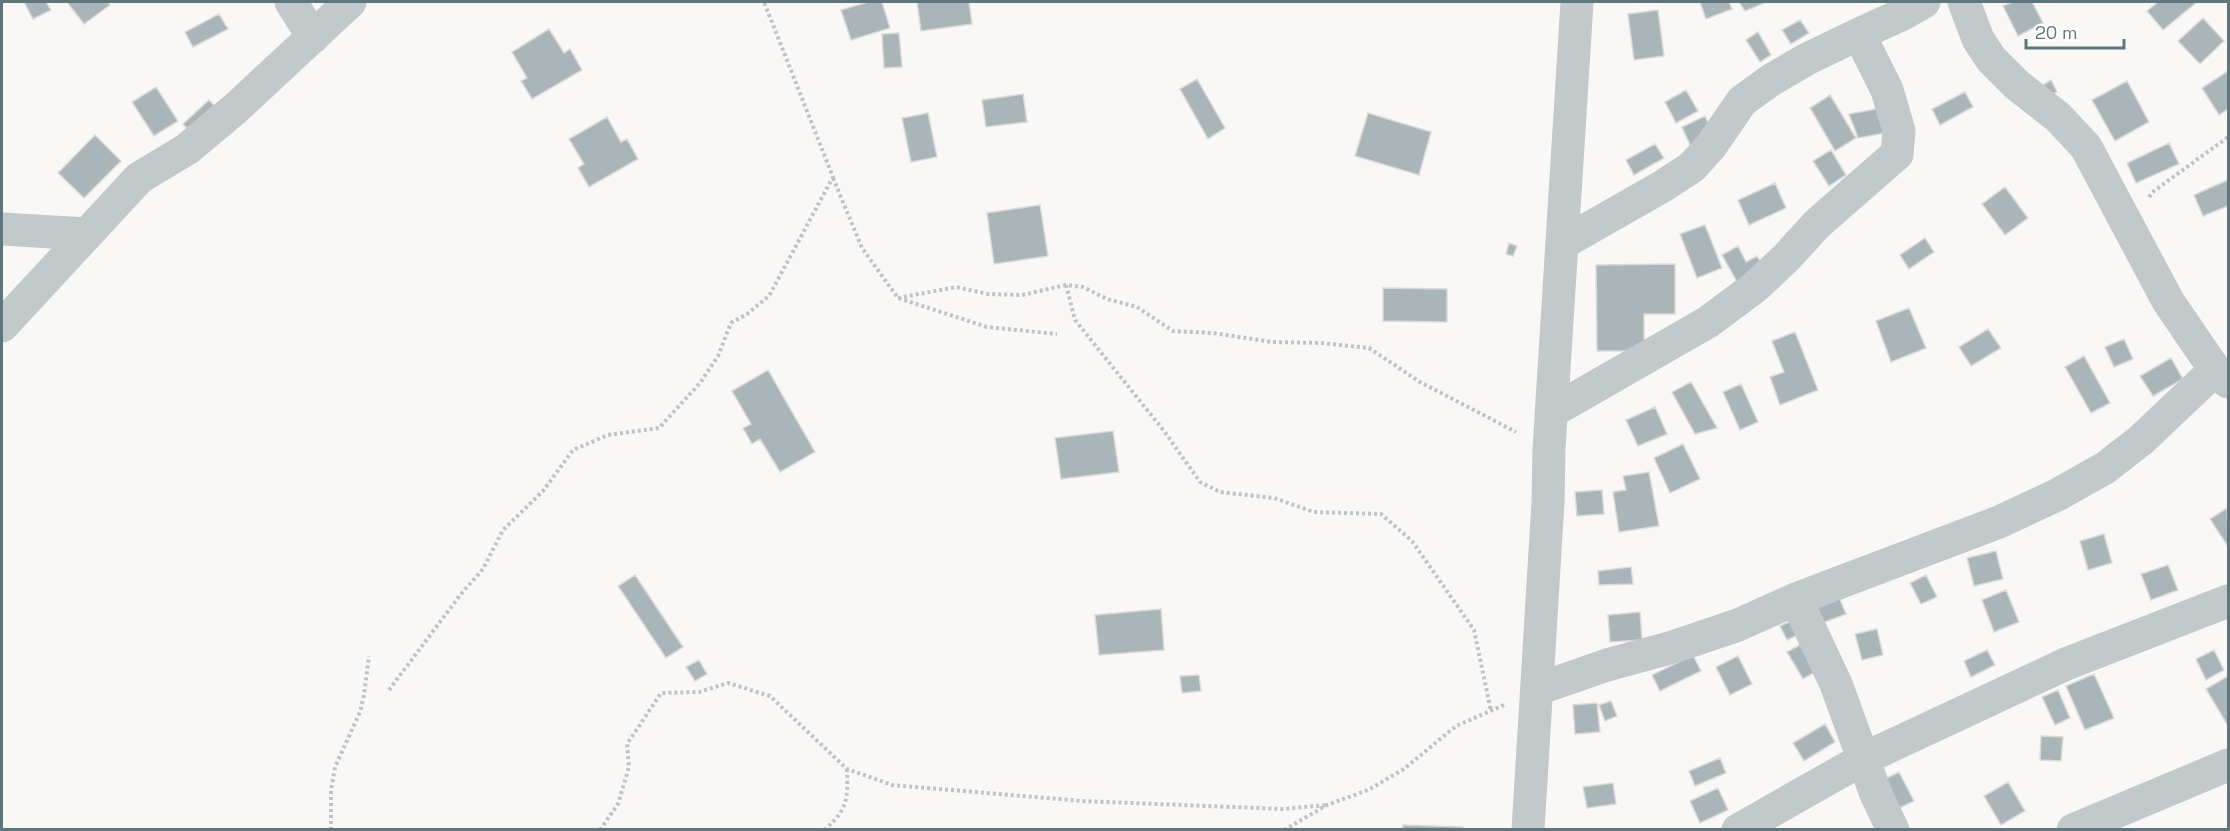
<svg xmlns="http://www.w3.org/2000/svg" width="2230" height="831" font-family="'Space Grotesk',sans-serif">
<rect width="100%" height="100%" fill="#f9f8f7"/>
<path fill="#a9b5b8" stroke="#dbdad9" stroke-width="1.5" d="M24,2H46L51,10L33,19Z
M67,2H108L110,5L84,24Z
M868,2H882L890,28L851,40L841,10Z
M917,2H969L972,24L921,31Z
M1700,2H1729L1732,9L1706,19Z
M1739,2H1767L1745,11Z
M2013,2H2032L2043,23L2018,36L2003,6Z
M2158,2H2197L2163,30L2147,11Z
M1658,10L1664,56L1634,60L1628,14Z
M219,14L228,29L193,47L185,32Z
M2203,18L2224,41L2200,64L2178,41Z
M1800,20L1809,33L1791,44L1782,30Z
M549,29L564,53L570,49L582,70L532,99L521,81L527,78L512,52Z
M1758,32L1771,55L1760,62L1746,40Z
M899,33L902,67L884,68L882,34Z
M2228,71V109L2219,115L2202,88Z
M1197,79L1225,128L1208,139L1180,89Z
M2051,80L2057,92L2043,99L2036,89Z
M2127,81L2149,122L2115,141L2092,100Z
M156,87L178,121L154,136L132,102Z
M1686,90L1698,111L1676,123L1665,102Z
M1965,92L1973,107L1940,125L1932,109Z
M1023,94L1027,122L986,127L982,100Z
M1830,95L1856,138L1835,151L1810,108Z
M209,100L220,112L194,136L183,124Z
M1887,107L1891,132L1858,138L1849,114Z
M928,113L937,157L911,162L902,118Z
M1368,113L1431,132L1419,175L1355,156Z
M1705,116L1714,136L1691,147L1682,127Z
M607,117L621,142L627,139L638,159L589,187L578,168L584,164L569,139Z
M95,135L121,161L84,198L58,173Z
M2169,143L2179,164L2136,183L2127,163Z
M1655,144L1664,158L1634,175L1626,160Z
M1831,150L1846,175L1829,186L1813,161Z
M2228,180V206L2203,216L2194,195Z
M1775,183L1786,208L1749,225L1738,200Z
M2005,187L2028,218L2005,235L1982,204Z
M1040,205L1048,256L994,264L987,213Z
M1705,225L1722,268L1697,278L1680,234Z
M1925,238L1934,252L1909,269L1900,255Z
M1509,243L1517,246L1513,256L1506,254Z
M1738,246L1746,262L1757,256L1766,272L1740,287L1722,255Z
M1675,264V314H1644V351H1597L1596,265Z
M1383,288L1447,289V322L1383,321Z
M1909,308L1926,348L1891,362L1876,321Z
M1988,329L2001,348L1971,366L1959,347Z
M1795,332L1818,390L1780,405L1770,377L1784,372L1772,341Z
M2124,339L2133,359L2114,367L2105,347Z
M2084,356L2110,403L2091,413L2065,367Z
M2171,358L2183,379L2153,396L2140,376Z
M768,370L815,452L780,472L760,439L752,444L743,428L751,424L732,391Z
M1691,382L1717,428L1695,434L1672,392Z
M1741,384L1758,422L1740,430L1723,392Z
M1655,407L1667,434L1638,446L1626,420Z
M1113,431L1119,472L1061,479L1055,438Z
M1683,444L1700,479L1670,493L1654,458Z
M1649,472L1659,526L1619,532L1613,492L1626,490L1623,476Z
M1602,490L1604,514L1577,516L1575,492Z
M2227,508L2228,543L2227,545L2210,519Z
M2104,534L2112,563L2088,570L2080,541Z
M1996,551L2003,579L1974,586L1967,558Z
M2168,565L2178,590L2151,600L2141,574Z
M1631,567L1633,584L1599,585L1598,571Z
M635,575L683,647L666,658L618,586Z
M1926,575L1937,597L1921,604L1910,583Z
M2006,590L2019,622L1994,632L1982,600Z
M1839,597L1846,614L1814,626L1807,609Z
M1161,609L1164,650L1099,655L1095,615Z
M1640,612L1642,640L1610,642L1608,615Z
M1793,620L1800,634L1787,640L1780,626Z
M1877,629L1883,655L1862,660L1855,634Z
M1805,642L1820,669L1803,679L1787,652Z
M1987,650L1995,665L1971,677L1964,661Z
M2214,650L2224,670L2206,680L2196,659Z
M1693,655L1701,671L1660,691L1652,675Z
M1738,656L1752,684L1730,695L1716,667Z
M699,660L707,674L695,681L686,667Z
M2094,674L2114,718L2085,730L2066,686Z
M1199,675L1201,691L1182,693L1180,676Z
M2228,676V726L2206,689Z
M2058,690L2070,718L2055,725L2042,697Z
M1611,701L1617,716L1605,721L1599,705Z
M1597,703L1600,732L1575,734L1573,705Z
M1825,724L1835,742L1804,761L1793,743Z
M2041,736L2063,737L2061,761L2040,760Z
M1720,758L1726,773L1695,786L1689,771Z
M1899,772L1914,801L1897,809L1881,781Z
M2008,782L2025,811L2001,825L1984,796Z
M1613,783L1616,804L1587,808L1583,787Z
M1718,788L1728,810L1700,823L1690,801Z
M1403,825L1463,827V830H1403Z"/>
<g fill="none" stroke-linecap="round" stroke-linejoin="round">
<path stroke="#bec3c4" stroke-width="4" stroke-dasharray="3 3" stroke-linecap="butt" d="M833,178L862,248L898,298L987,327L1057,334
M2149,197L2154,191L2228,137
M1066,285L1075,320L1164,431L1200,482L1220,492L1274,498L1314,512L1381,514L1412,541L1474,630L1491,711
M898,298L956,287L988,294L1022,295L1066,285L1083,287L1107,299L1137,307L1173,331L1213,333L1272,342L1321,343L1369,348L1420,382L1516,432
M389,690L461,594L483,569L503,530L543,491L573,450L608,435L659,428L700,383L718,356L731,323L747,314L769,296L833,177L764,2
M331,830V791L335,767L360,712L364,695L369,656
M600,830L618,804L629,767L627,744L661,693L699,692L728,683L770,696L847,769L892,785L1081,801L1283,809L1327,805
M824,830C848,810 848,798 847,769
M1284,830L1327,805L1368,790L1404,769L1456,726L1504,705"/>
<path stroke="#c2c9cb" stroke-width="33" d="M291,2L313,37
M1964,2L1978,39L1991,59L2017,85L2058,117L2086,147L2168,301L2215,370L2228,382
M2,229L87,234
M1563,243L1663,186L1692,167L1711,146L1742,101L1771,80L1807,59L1859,34
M2,326L139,178L187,149L236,108L350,2
M1553,411L1708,322L1755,287L1787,257L1817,224L1897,154L1899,131L1887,90L1859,34L1903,14L1924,2
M1796,599L1836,684L1876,794L1893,830
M1538,689L1607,665L1673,647L1738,625L1796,599L1999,522L2057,495L2105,468L2141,440L2215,370
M1528,830L1548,502L1549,449L1577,2
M1738,830L1865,758L2066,664L2228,601
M2073,830L2228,765"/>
</g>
<rect width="2230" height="831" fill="none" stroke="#5e767c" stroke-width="6"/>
<path d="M2026 39v9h98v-9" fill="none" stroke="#5e767c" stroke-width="3"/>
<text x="2035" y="39" font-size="18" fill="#5e767c" stroke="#ffffff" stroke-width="4.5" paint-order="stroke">20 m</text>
</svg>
